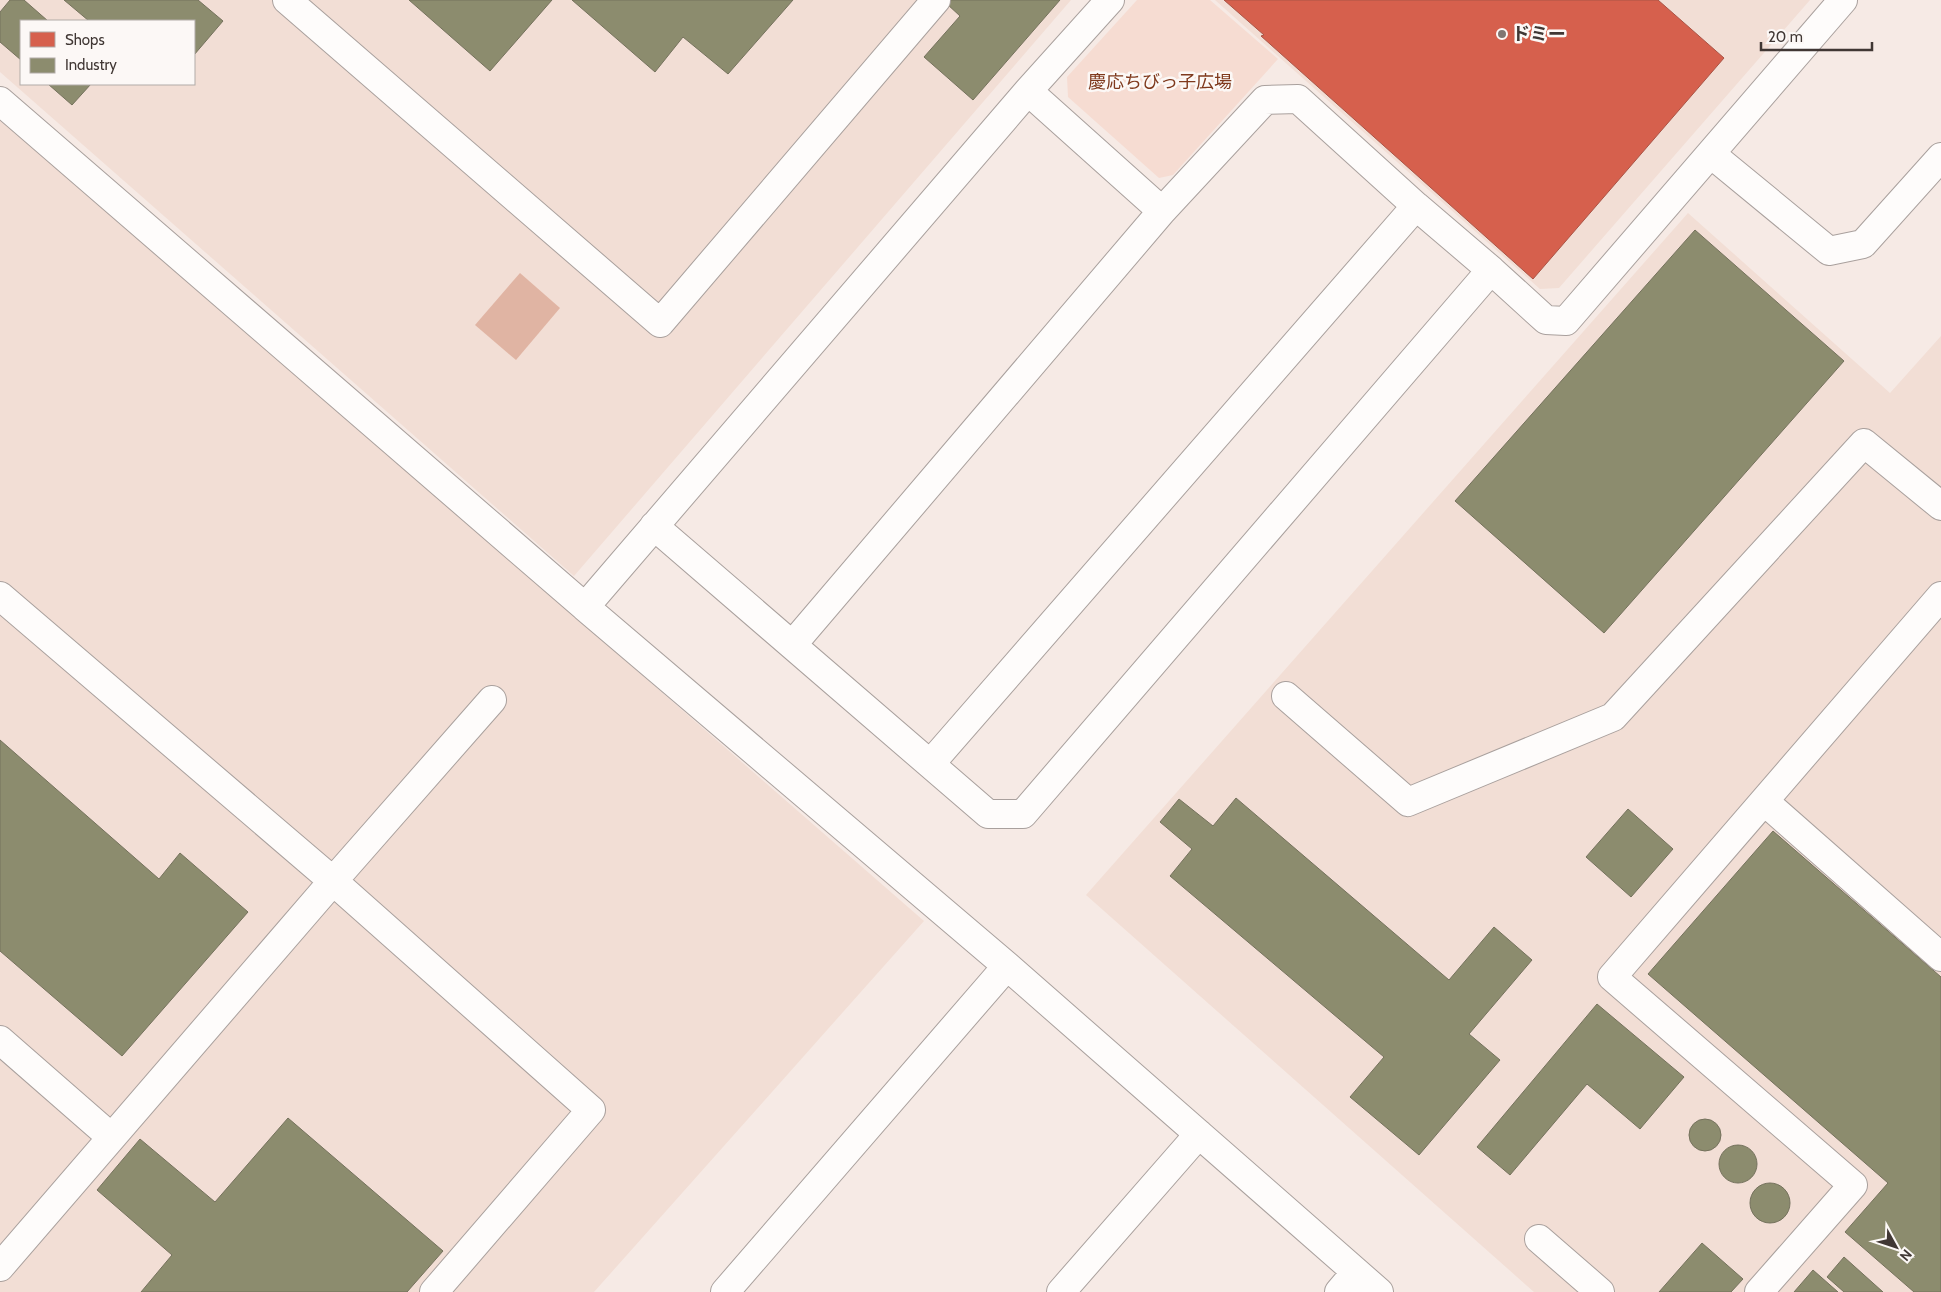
<svg xmlns="http://www.w3.org/2000/svg" width="1941" height="1292" font-family="Cabin,'Noto Sans JP',sans-serif">
<rect width="100%" height="100%" fill="#f6eae5"/>
<path fill="#f2ded5" fill-rule="evenodd" d="M0,0H1071L574,576L0,72ZM21,21H194V84H21Z
M1215,0H1810L1559,288L1540,289Z
M0,115L924,921L594,1292H0Z
M1688,213L1890,393L1941,336V1292H1534L1086,895Z"/>
<path fill="#f6dcd2" d="M1137,0H1210L1278,59L1173,175L1159,178L1068,97L1067,77Z"/>
<path fill="#e0b4a3" d="M520,273L560,308L516,360L475,325Z"/>
<path fill="#d6604d" stroke="#a95446" d="M1224,0H1658L1724,58L1533,279L1261,36L1264,35Z"/>
<path fill="#8c8c6e" stroke="#75725d" d="M10,0H24L48,21H21V60L0,42V12Z
M64,0H198L223,21L194,55V21H89Z
M409,0H552L490,71Z
M572,0H793L728,74L683,37L655,72Z
M951,0H1060L973,100L924,57L960,16L947,4Z
M48,84H91L72,105Z
M1695,230L1844,361L1604,633L1455,501Z
M0,740L159,879L180,853L248,912L122,1056L0,951Z
M1236,798L1449,980L1494,927L1532,960L1469,1034L1500,1060L1419,1155L1350,1097L1384,1057L1170,876L1192,849L1160,822L1179,799L1213,826Z
M1628,809L1673,849L1631,897L1586,857Z
M1773,831L1941,977V1292H1914L1845,1232L1888,1183L1648,974Z
M1597,1004L1684,1077L1640,1129L1587,1084L1510,1175L1477,1147Z
M288,1118L443,1251L407,1292H141L172,1255L97,1190L140,1139L215,1202Z
M1689 1135a16 16 0 1 1 32 0a16 16 0 1 1-32 0Z
M1719 1164a19 19 0 1 1 38 0a19 19 0 1 1-38 0Z
M1750 1203a20 20 0 1 1 40 0a20 20 0 1 1-40 0Z
M1702,1243L1743,1279L1731,1292H1659Z
M1844,1257L1883,1292H1844L1827,1277Z
M1813,1270L1838,1292H1794Z"/>
<g fill="none" stroke-linecap="round" stroke-linejoin="round">
<defs>
<path id="minor" d="M287,0L660,323L936,0
M1028,91L1162,211L1265,100L1298,99L1416,206L1491,270
M0,101L585,607L1028,91L1110,0
M1711,154L1829,251L1863,244L1941,157
M654,526L988,814H1023L1491,270L1546,320L1566,321L1843,0
M0,596L333,881L591,1110L434,1292
M585,607L1007,966L1379,1292
M793,644L1162,211
M1286,696L1408,802L1613,717L1864,443L1941,506
M931,763L1416,206
M1764,801L1941,957
M0,1040L111,1137
M1539,1239L1600,1292
M0,1267L333,881L492,700
M725,1292L1007,966
M1061,1292L1199,1134
M1339,1292L1356,1272
M1759,1292L1853,1185L1612,977L1941,596"/>
</defs>
<use href="#minor" stroke="#a9a09d" stroke-width="30"/>
<use href="#minor" stroke="#fefcfb" stroke-width="28"/>
</g>
<circle fill="#807672" stroke="#fcf8f6" stroke-width="2" cx="1502" cy="34" r="5"/>
<g text-anchor="middle" dominant-baseline="central" stroke-width="5" stroke-linejoin="round" paint-order="stroke">
<g font-size="18" font-weight="bold" fill="#403734" stroke="#fcf8f6" text-anchor="start">
<text x="1512" y="34">ドミー</text>
</g>
<g font-size="18" fill="#7f391d" stroke="#fcf8f6">
<text x="1160" y="82">慶応ちびっ子広場</text>
</g>
</g>
<rect x="20" y="20" width="175" height="65" fill="#fcf8f6" stroke="#b1aba8"/>
<rect x="30" y="32" width="25" height="15" fill="#d6604d" stroke="#b1aba8"/>
<text x="65" y="45" font-size="15" fill="#403734">Shops</text>
<rect x="30" y="58" width="25" height="15" fill="#8c8c6e" stroke="#b1aba8"/>
<text x="65" y="70" font-size="15" fill="#403734">Industry</text>
<g transform="translate(1896 1247) rotate(130)" stroke="#fcf8f6" stroke-width="4" paint-order="stroke">
<path d="M0-4L9 19L0 12L-9 19Z" fill="#403734"/>
<text y="-8" font-size="14" font-weight="bold" text-anchor="middle" fill="#403734">N</text>
</g>
<path d="M1761 42v8h111v-8" fill="none" stroke="#403734" stroke-width="2.5"/>
<text x="1768" y="42" font-size="15" fill="#403734" stroke="#fcf8f6" stroke-width="4" paint-order="stroke">20 m</text>
</svg>
